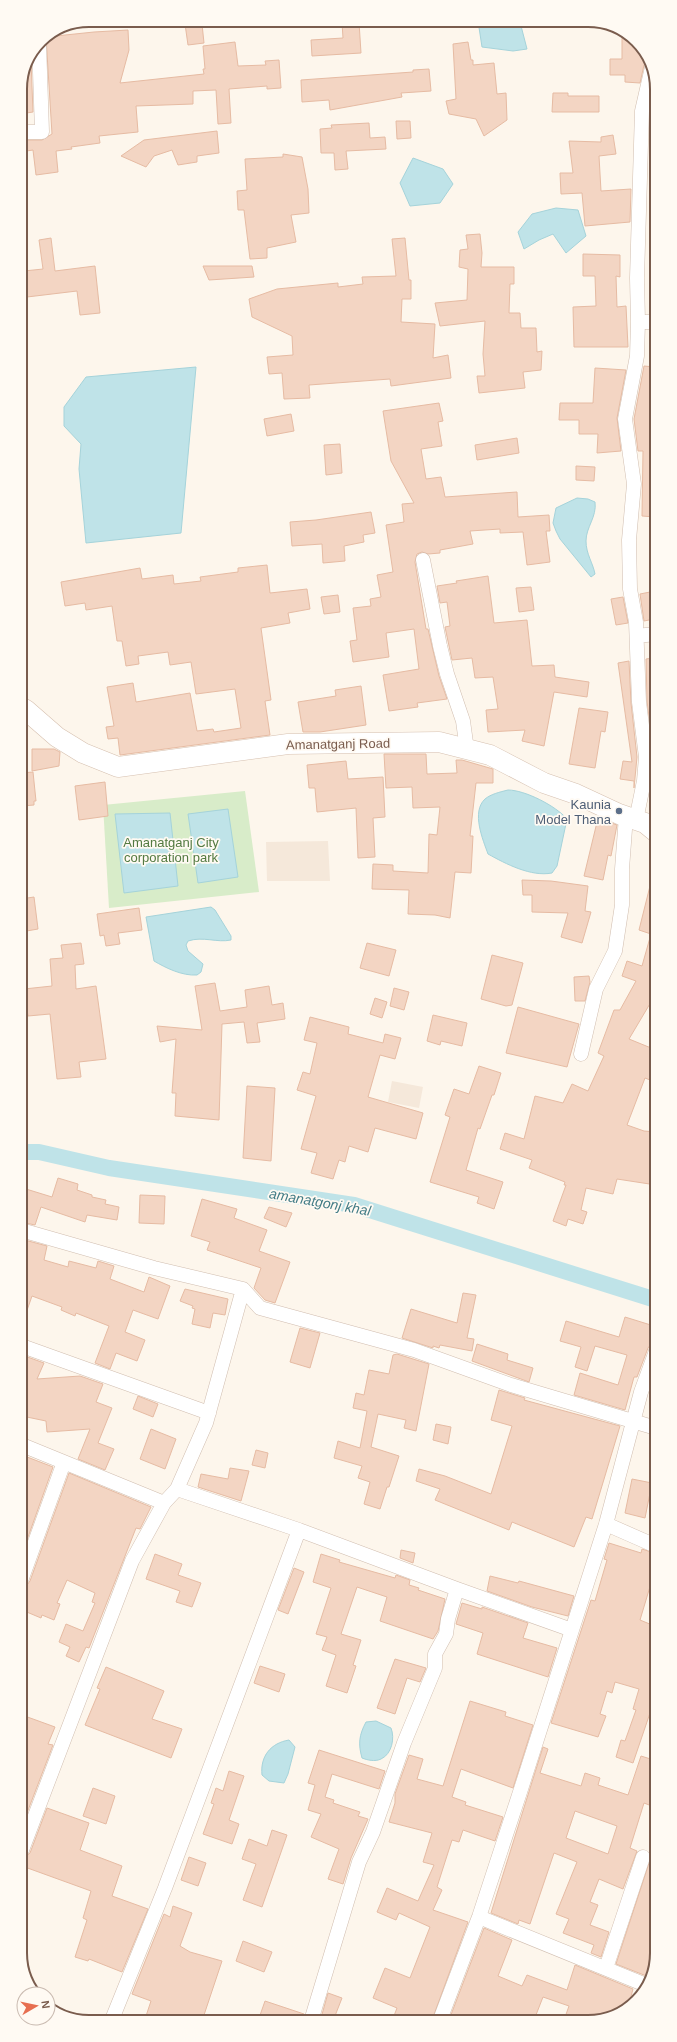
<svg xmlns="http://www.w3.org/2000/svg" width="677" height="2042" font-family="Helvetica,sans-serif">
<rect width="100%" height="100%" fill="#fdf6ec"/>
<path fill="#f5e8da" d="M328,841L330,881H267L266,842Z
M392,1081L423,1087L419,1108L388,1102Z"/>
<path fill="#d8ecc9" d="M245,791L259,892L109,908L103,805Z"/>
<path fill="#bfe3e8" stroke="#a5d3da" d="M478,21L520,22L527,49L513,51L482,47Z
M413,158L443,169L453,184L440,203L410,206L400,183Z
M556,208L578,210L586,236L566,253L553,234L539,240L524,249L518,232L532,214Z
M196,367L181,533L86,543L79,469L81,444L64,426V407L86,377Z
M577,498L588,499L595,502C597,517 586,527 586,541C586,554 593,563 595,574L591,577L560,539L556,531L553,523L556,508Z
M508,790C525,790 556,806 567,819L557,866L552,873C531,877 506,864 488,854C483,840 471,812 485,799C491,794 500,792 508,790Z
M228,809L238,877L198,883L188,814Z
M170,813L178,886L124,893L115,814Z
M211,907L215,910L231,936V940C217,943 203,936 188,941L186,945L188,951L203,964L201,972L197,975C182,976 166,968 154,961L146,917Z
M376,1721L391,1728C395,1738 392,1754 381,1759C375,1762 367,1760 362,1758C358,1744 359,1735 366,1722Z
M289,1740L295,1747L288,1774L284,1783L269,1781L262,1775C260,1756 271,1743 289,1740Z"/>
<g fill="none" stroke-linecap="round" stroke-linejoin="round">
<path stroke="#bfe3e8" stroke-width="16" d="M21,1152H39L109,1168L354,1205L656,1300"/>
</g>
<path fill="#f3d5c3" stroke="#e6bba3" fill-rule="evenodd" d="M359,22L361,53L312,56L311,40L343,38L342,23Z
M185,24H202L204,43L188,45Z
M128,30L129,50L120,83L204,74L203,69H205L203,46L235,42L238,66L266,65L265,61L279,60L281,88L267,89V86L229,89L231,123L218,124L216,90L193,91V104L136,106L138,132L99,136L100,143L71,147L72,149L56,151L58,172L36,175L33,150L20,152V140H42L52,134L46,37L94,32Z
M622,33L633,37L648,60L644,65L640,83L625,82V75H610V59H622Z
M468,42L471,60H473V65L494,63L497,94L506,93L507,120L484,136L476,119L449,114L446,101L456,99L453,44Z
M31,61L33,112L20,114V85Z
M429,69L431,91L401,93L402,97L330,110L329,100L302,102L301,80L413,72V70Z
M553,93H568V96H599V112H552Z
M396,121H410L411,138L397,139Z
M369,123L370,138L385,137L386,149L346,151L348,169L335,170L334,153H321L320,129L332,128L331,125Z
M217,131L219,153L197,156V162L178,165L172,150L154,156L146,167L121,156L144,140Z
M613,135L616,154L599,156L601,191L631,189L630,222L585,226L582,193L561,194L560,173H573L569,141L601,142V137Z
M283,154L302,157L308,189L309,213L291,215L296,242L267,248V258L250,259L244,210H238L237,191L247,190L245,159L283,157Z
M480,234L482,253L481,267H514V284H510L509,313H520L521,328H536L537,352L542,351L541,370L523,372L525,388L479,393L477,376H485L483,354L485,321L440,326L435,303L467,300L468,269L459,267L460,250L468,249L466,235Z
M51,238L55,271L95,266L100,313L80,315L77,291L27,297L24,271L43,269L39,240Z
M405,238L409,280H411V299H402L401,322L435,324L433,358L448,355L451,378L391,386L390,379L309,385L310,398L284,399L282,373L269,374L267,357L293,355L292,336L252,317L249,299L277,289L338,283V287L363,284L362,277L396,276L392,239Z
M583,254L620,255V277L616,276L617,307L626,306L628,347H574L573,307L596,306L595,276H583Z
M203,266H252L254,277L209,280Z
M644,366L655,367V517L642,516L643,451H638L634,419Z
M595,368L626,370L617,418L621,451L597,453L598,434H579V420H559L560,403H593Z
M439,403L443,421L438,422L442,446L421,449L426,479L441,477L445,497L517,492L518,517L549,515L550,531H546L550,562L527,565L523,532L500,533V529L470,531L473,544L440,550V553L428,554L422,552L417,554L415,562L426,629H428L439,676L447,699L417,703L418,707L389,711L383,675L419,669L414,629L386,633L389,657L353,662L350,641L357,640L353,608L371,606L370,599L381,597L377,575L393,572L386,525L404,522L402,504L414,503L391,461L383,411Z
M291,414L294,431L267,436L264,419Z
M517,438L519,453L477,460L475,445Z
M340,444L342,473L326,475L324,445Z
M576,466L595,467L594,481L576,480Z
M371,512L375,533L363,535L364,542L344,546L345,561L323,563L322,544L292,546L290,522L316,520Z
M267,565L270,593L307,589L310,609L288,613L290,623L261,628L271,700L265,701L270,735L120,755L118,738L108,739L106,727L114,726L107,687L133,683L136,702L190,693L197,731L213,729L214,732L241,728L235,689L196,694L191,662L170,665L168,652L138,656L139,664L126,666L122,641H117L112,606L86,610L85,603L65,606L61,582L140,568L142,579L173,575L174,584L201,581L200,577L238,572V568Z
M488,576L494,623L527,620L532,666L554,665L555,677L589,682L587,697L554,692L544,746L522,741L525,730L488,732L486,710L498,709L493,677L475,678L472,658L452,660L445,627L450,626L447,602L440,603L437,586L457,583L456,581Z
M531,587L534,610L519,612L516,588Z
M650,592L654,619L644,621L640,594Z
M338,595L340,612L324,614L321,597Z
M623,597L628,623L616,625L611,599Z
M653,658L655,674L656,739L652,740L647,701L646,659Z
M629,661L631,703L637,757L634,788V781L620,779L623,761L632,762L618,663Z
M361,686L366,725L320,732H303L298,702L336,696L335,690Z
M579,708L608,712L605,732L601,731L595,768L569,764Z
M32,749H54L60,752L59,766L32,771Z
M384,754H426L427,774L457,773L456,760H462L493,769V783H476L470,836H473L471,873L455,872L450,918L435,915L408,914L409,890L372,889L373,864L393,865V871L428,873L429,834L437,835L440,807L413,808L412,787L386,788Z
M346,761L348,779L383,777L385,817L373,818L375,857L358,858L356,808L317,812L315,788H309L307,765Z
M33,772L36,801H34V805L21,806V773Z
M105,782L108,816L79,820L75,786Z
M598,818L617,825L611,856L608,855L603,880L584,876Z
M652,878L656,879V1004L651,1002L629,1039L656,1050V1056L650,1080L645,1078L627,1125L644,1131L656,1132V1185L617,1179L613,1194L586,1188L581,1210L587,1212L583,1224L568,1219L566,1226L553,1221L566,1185H564L565,1182L529,1168L532,1160L500,1149L505,1133L524,1139L535,1096L563,1103L572,1084L588,1091L604,1056L598,1053L614,1010H620L636,981L622,976L627,961L642,966L651,934L639,930Z
M522,880L551,881L588,886L585,911L591,912L582,943L561,937L568,913L532,912V895H523Z
M34,897L38,929L21,932V899Z
M139,908L142,930L118,933L120,944L106,946L104,935L100,936L97,914Z
M81,943L84,964L75,965L76,989L96,986L106,1059L79,1062L81,1077L57,1079L50,1014L28,1016L24,989L52,986L50,959L63,958L61,945Z
M367,943L396,950L389,976L360,968Z
M492,955L523,963L512,1005L506,1006L481,999Z
M589,976L590,982L585,1001H575L574,977Z
M215,983L220,1011L247,1007L245,990L269,986L272,1005L283,1003L285,1019L257,1023L260,1042L247,1043L244,1022L222,1024L219,1120L175,1116L176,1093H172L176,1039L160,1042L157,1026L202,1030L195,986Z
M394,988L409,992L404,1010L390,1006Z
M375,998L387,1002L382,1018L370,1014Z
M518,1007L579,1024L567,1067L506,1053Z
M433,1015L467,1023L462,1046L441,1041L440,1045L427,1041Z
M310,1017L349,1027L348,1034L383,1043L385,1034L401,1038L395,1059L380,1055L368,1097L423,1113L416,1139L375,1128L368,1152L349,1146L345,1162L339,1160L333,1179L311,1173L317,1153L301,1149L316,1096L297,1090L303,1072L310,1074L317,1043L304,1040Z
M479,1066L501,1073L494,1095H492L480,1129L478,1128L466,1170L503,1182L494,1209L477,1203L479,1197L430,1182L450,1117L445,1115L454,1089L469,1094Z
M247,1086L275,1088L271,1161L243,1158Z
M58,1178L78,1184L77,1190L92,1195V1197L106,1200L105,1204L119,1207L117,1220L87,1215L85,1222L41,1207L35,1225L21,1222V1204L26,1189L52,1197Z
M140,1195L165,1196L164,1224L139,1223Z
M202,1199L237,1209L234,1218L267,1230L259,1251L290,1262L275,1303L265,1300L254,1288L261,1268L207,1250L210,1242L191,1236Z
M269,1207L292,1213L286,1227L264,1218Z
M21,1239L47,1246L44,1260L68,1267L69,1261L96,1268L98,1261L114,1266L110,1279L144,1292L149,1277L170,1286L158,1319L133,1310L125,1332L145,1340L137,1361L116,1353L110,1369L95,1363L109,1326L76,1313L75,1316L61,1310L62,1307L32,1296L24,1319H22Z
M185,1289L228,1299L225,1315L213,1313L210,1328L192,1324L195,1309L192,1308L193,1306L180,1301Z
M463,1293L476,1295L467,1338L474,1339L472,1351L440,1345L439,1348L433,1346V1348L402,1338L411,1309L457,1323Z
M625,1317L654,1326L652,1330L656,1331V1343L651,1344L648,1348L637,1377H634L625,1410L574,1395L580,1373L618,1385L627,1355L595,1346L587,1371L575,1367L581,1347L560,1341L566,1321L619,1337Z
M300,1328L320,1333L310,1368L290,1362Z
M477,1344L508,1354L507,1360L533,1368L529,1382L472,1361Z
M397,1354L429,1364L416,1431L404,1428L406,1420L378,1414L371,1447L399,1456L389,1487H387L380,1509L364,1504L370,1482L358,1478L362,1466L334,1458L338,1441L360,1448L367,1411L353,1408L356,1393L364,1395L369,1370L389,1374L393,1355Z
M22,1355L44,1363L37,1379L80,1376L103,1384L96,1402L112,1408L98,1443L114,1449L105,1470L78,1459L90,1429L47,1432L46,1421L22,1416Z
M499,1390L525,1398L524,1400L620,1426L592,1519L586,1517L574,1547L512,1522L509,1530L435,1500L440,1489L416,1481L419,1469L445,1476L491,1494L512,1426L491,1420Z
M138,1396L158,1404L153,1417L133,1409Z
M436,1424L451,1427L448,1444L433,1440Z
M151,1429L176,1439L165,1469L140,1459Z
M256,1450L268,1453L265,1468L252,1465Z
M22,1455L53,1467L22,1554Z
M230,1468L249,1471L241,1501L198,1487L201,1474L228,1479Z
M69,1473L151,1507L140,1529L136,1528L89,1648L86,1647L79,1662L66,1656L70,1647L59,1642L66,1624L83,1631L95,1603L92,1602L95,1593L67,1580L57,1603L60,1604L54,1620L42,1615L41,1618L22,1610V1586L27,1585L30,1581Z
M632,1479L652,1483L645,1518L625,1513Z
M609,1543L641,1553L642,1549L657,1554V1581L652,1580L640,1620L657,1627V1715L650,1713L633,1763L616,1757L621,1740L625,1741L636,1710L633,1709L639,1689L615,1682L612,1693L607,1691L600,1714L606,1716L598,1737L551,1723L591,1600L595,1601L607,1560L604,1559Z
M401,1550L415,1553L413,1563L400,1558Z
M155,1554L182,1564L178,1575L201,1583L192,1607L176,1602L180,1591L146,1579Z
M321,1554L340,1560L339,1562L395,1578L396,1575L410,1580L409,1585L419,1588L418,1590L445,1599L438,1631L433,1639L380,1621L387,1597L357,1587L341,1634L361,1640L353,1665L356,1666L347,1693L326,1686L336,1655L322,1650L327,1637L316,1634L331,1588L313,1582Z
M294,1568L304,1572L288,1614L278,1610Z
M490,1576L518,1583L519,1581L574,1596L568,1616L532,1607L487,1591Z
M462,1603L482,1609V1607L528,1623L523,1638L557,1648L548,1677L477,1654L483,1633L456,1624Z
M395,1659L426,1668L420,1682L407,1678L395,1714L377,1708Z
M260,1666L285,1674L279,1692L254,1683Z
M106,1667L164,1691L152,1719L182,1729L171,1758L85,1725L100,1689L97,1688Z
M470,1701L506,1712L505,1716L533,1725L513,1788L461,1769L452,1797L466,1802L465,1805L503,1817L495,1841L463,1830L459,1842L452,1840L437,1887L442,1890L433,1910L468,1922L432,2020L392,2021L397,2008L373,1998L385,1968L410,1978L430,1927L399,1913L396,1920L377,1912L387,1888L418,1901L434,1865L423,1862L432,1833L389,1822L395,1803V1794L409,1755L423,1759L417,1779L443,1786Z
M22,1715L55,1727L48,1744L53,1745L22,1826Z
M543,1747L548,1749L540,1773L581,1786L585,1773L600,1778L598,1785L628,1795L641,1756L657,1761V1808L644,1803L630,1848L637,1851L623,1889L599,1879L590,1902L598,1905L590,1925L609,1932L601,1957L591,1953L594,1945L563,1933L569,1919L556,1914L577,1862L554,1853L530,1924L519,1920L518,1924L491,1913ZM575,1811L617,1826L608,1854L566,1838Z
M319,1750L385,1771L379,1789L332,1774L325,1797L334,1800L333,1803L360,1812L358,1816L368,1819L351,1858L343,1884L328,1879L339,1849L311,1837L321,1814L308,1810L315,1785L308,1783Z
M229,1771L244,1776L229,1820L239,1824L232,1844L203,1834L214,1804L211,1803L216,1788L223,1791Z
M93,1788L115,1796L106,1824L83,1816Z
M47,1808L89,1823L80,1850L122,1866L112,1896L148,1909L122,1972L89,1959L88,1961L75,1957L87,1920L83,1918L91,1891L22,1866L24,1858L30,1853Z
M272,1830L287,1835L262,1907L243,1900L256,1864L242,1859L249,1839L267,1846Z
M189,1857L206,1863L198,1886L181,1880Z
M651,1857L657,1859V1953L649,1977L616,1964Z
M173,1906L192,1913L180,1946L190,1952L222,1961L202,2021L144,2022L151,2001L132,1994L164,1914L170,1917Z
M484,1928L512,1940L498,1976L522,1986L527,1975L567,1990L575,1965L633,1989L629,2004L605,2020H564L569,2006L543,1997L534,2020H449Z
M243,1941L272,1952L264,1972L236,1961Z
M328,1993L342,1998L333,2021L321,2018Z
M265,2001L304,2014L303,2021H258Z"/>
<g fill="none" stroke-linecap="round" stroke-linejoin="round">
<defs>
<path id="minor" d="M652,67L642,111L637,278L638,322H655
M20,132H42L39,42
M423,560L440,646L447,674L463,721L467,750
M637,636L655,634
M636,820L644,781L646,757L639,702L636,622L630,589L629,540L634,484L625,419L637,356L638,322
M581,1054L596,989L615,951L622,905V869L626,816
M21,1230L154,1268L243,1289L260,1308L414,1350L511,1385L656,1428
M22,1346L209,1413
M22,1445L164,1503L177,1489L206,1423L243,1289
M177,1489L299,1530
M606,1524L656,1546
M22,1578L64,1462
M22,1850L132,1561L164,1503
M479,1917L646,1985
M606,1968L643,1857
M440,2020L479,1917L521,1789L606,1524L641,1392L656,1351
M311,2021L359,1862L373,1832L404,1743L435,1668V1654L446,1634L448,1619L457,1589
M111,2022L165,1888L299,1530L457,1589L572,1630"/>
<path id="secondary" d="M21,707L26,710L57,737L83,753L118,767L288,744L439,742L490,755L544,783L576,794L619,814L645,823L656,832"/>
</defs>
<use href="#minor" stroke="#d1beb0" stroke-width="15"/>
<use href="#secondary" stroke="#d6c0b0" stroke-width="21"/>
<path stroke="#d9b8a5" stroke-width="2.5" stroke-dasharray="1 3" stroke-linecap="butt" d="M21,477L22,476"/>
<use href="#minor" stroke="#fff" stroke-width="14"/>
<use href="#secondary" stroke="#fff" stroke-width="20"/>
</g>
<circle fill="#5c6f8a" stroke="#fffaf3" stroke-width="1.5" cx="619" cy="811" r="4"/>
<g text-anchor="middle" dominant-baseline="central" stroke-width="3.5" stroke-linejoin="round" paint-order="stroke">
<g font-size="13" fill="#7a5c4d" stroke="#fffaf3">
<text transform="translate(338 744) rotate(-1)">Amanatganj Road</text>
</g>
<g font-size="13" fill="#4e5e75" stroke="#fffaf3" text-anchor="end">
<text x="611" y="804">Kaunia<tspan x="611" dy="15">Model Thana</tspan></text>
</g>
<g font-size="13" fill="#537a41" stroke="#fffaf3">
<text x="171" y="842">Amanatganj City<tspan x="171" dy="15">corporation park</tspan></text>
</g>
<g font-size="14" font-style="italic" fill="#437c86" stroke="#fffaf3">
<text transform="translate(320 1202) rotate(10)">amanatgonj khal</text>
</g>
</g>
<path d="M0 0H677V2042H0ZM89 27H588A62 62 0 0 1 650 89V1953A62 62 0 0 1 588 2015H89A62 62 0 0 1 27 1953V89A62 62 0 0 1 89 27Z" fill="#fffaf3" fill-rule="evenodd"/>
<path fill="none" stroke="#7a5c4d" stroke-width="2" d="M89 27H588A62 62 0 0 1 650 89V1953A62 62 0 0 1 588 2015H89A62 62 0 0 1 27 1953V89A62 62 0 0 1 89 27Z"/>
<g transform="translate(36 2006) rotate(81)"><circle r="19" fill="#fffaf3" stroke="#cabbb1"/>
<path d="M0-3L7 15L0 10L-7 15Z" fill="#e76f51"/>
<text y="-6" font-size="11" font-weight="bold" text-anchor="middle" fill="#7a5c4d">N</text>
</g>
</svg>
